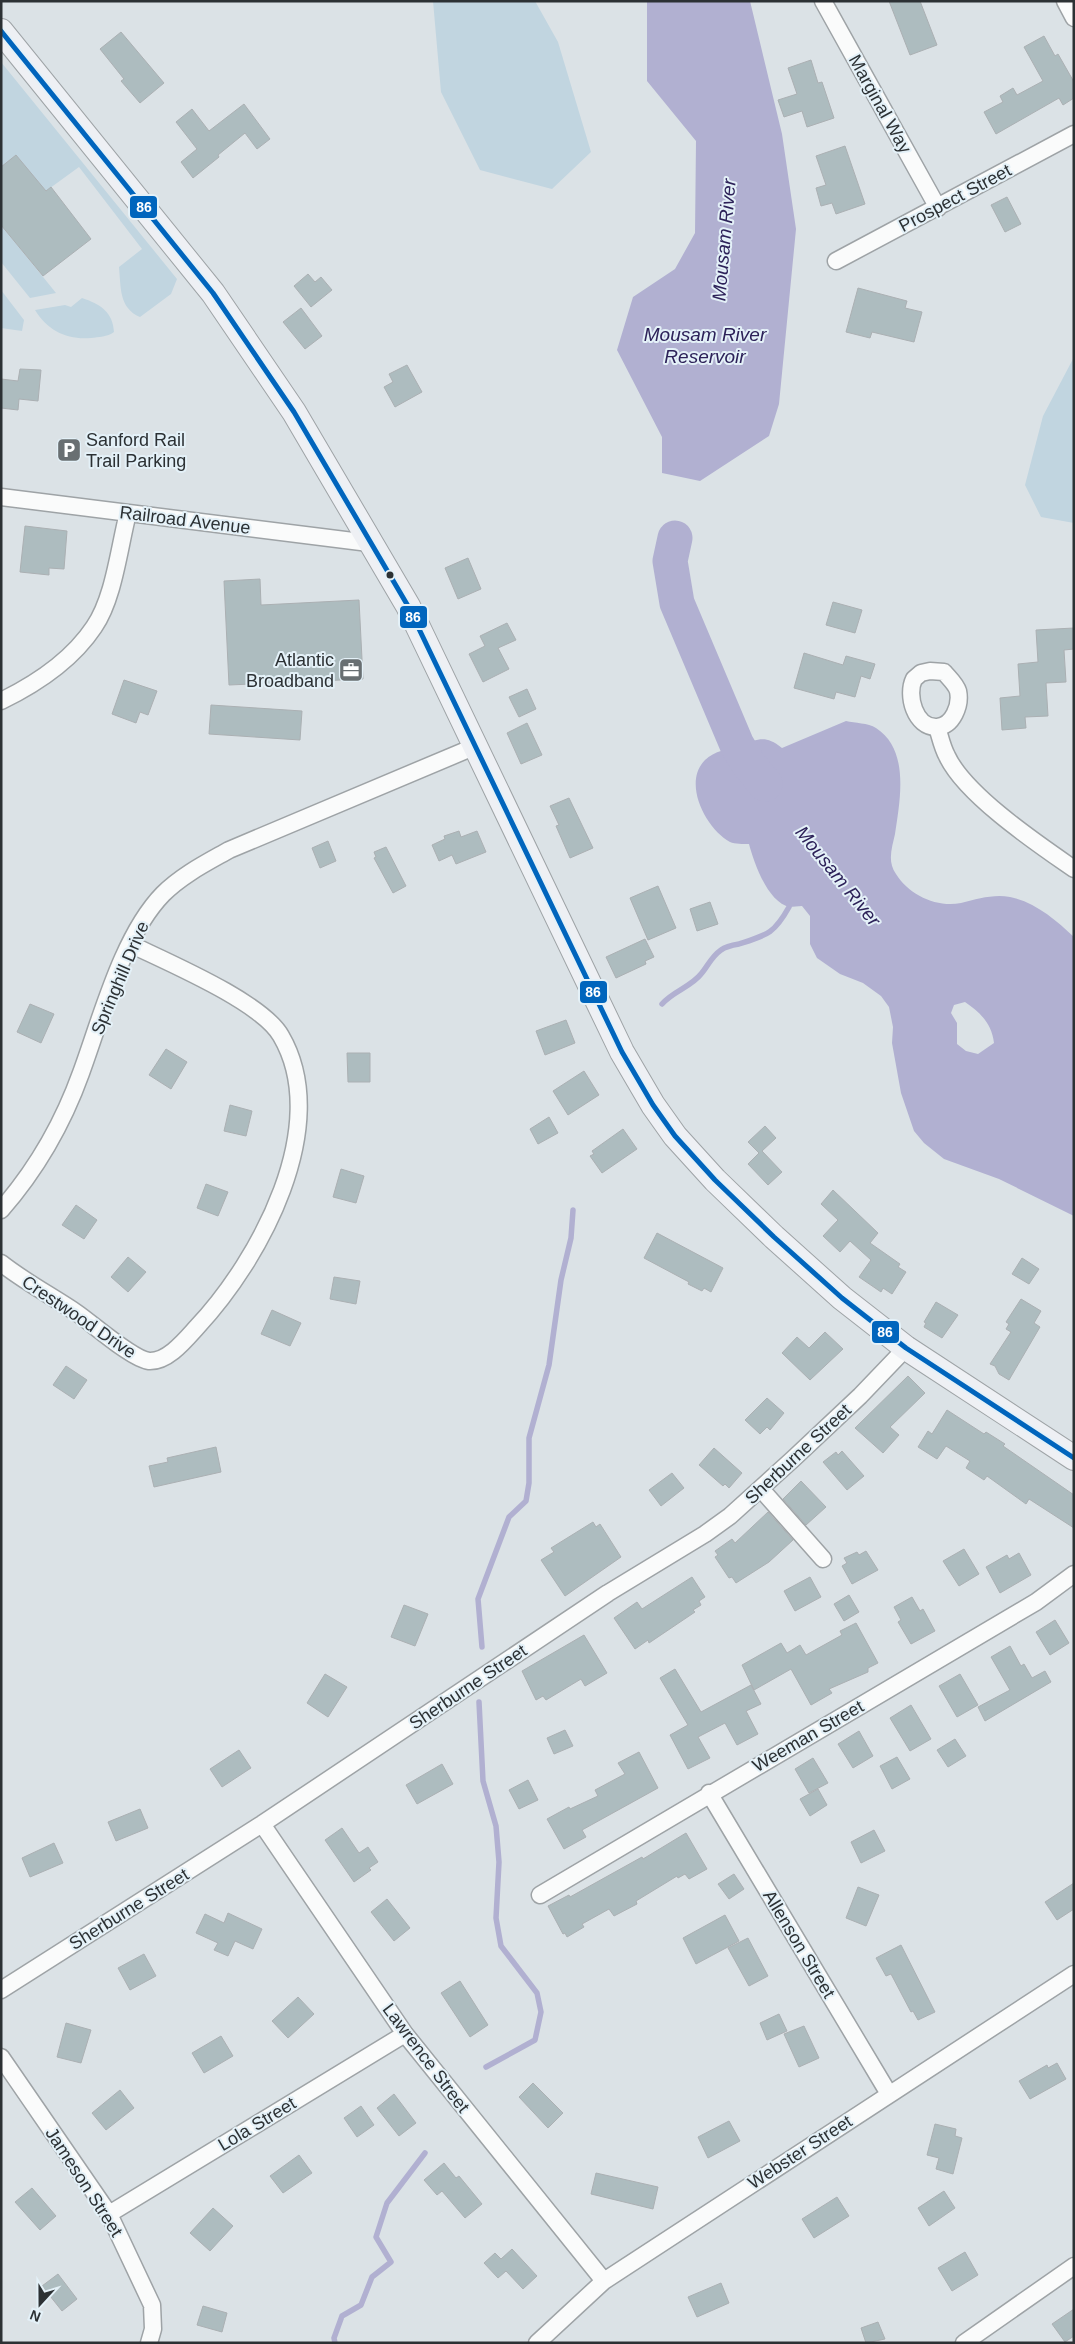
<svg xmlns="http://www.w3.org/2000/svg" width="1075" height="2344" font-family="Helvetica,sans-serif">
<rect width="100%" height="100%" fill="#dbe2e6"/>
<path fill="#c1d5e0" d="M433,1H535L558,42L591,152L552,189L480,170L441,92Z
M1,62L177,279L171,294L140,317C119,308 121,288 119,267L142,249L79,167L46,191L1,167Z
M2,226L56,293L30,298L1,262Z
M1,290L24,320L22,331L1,328Z
M82,298C100,304 113,312 114,332C107,337 99,337 91,338C67,340 48,331 35,310L65,305L71,307Z
M1074,357V523L1041,517L1025,485L1043,416Z"/>
<path fill="#b1b0d1" fill-rule="evenodd" d="M647,1H750L782,134L796,229L779,404L769,436L700,481L662,473V437L617,350L633,297L675,269L695,233L696,141L647,81Z
M846,721C855,723 868,723 876,728C910,750 900,800 895,834C892,848 887,861 896,874C909,895 937,908 961,903C978,899 993,894 1010,897C1035,902 1056,920 1074,937V1216L999,1179L944,1159L924,1143L914,1131L901,1093L892,1043L893,1027L889,1007L881,996L863,983L840,974L817,958L810,944V916L802,906C798,906 793,907 790,907C768,903 754,863 749,844C743,844 735,844 730,842C706,829 682,783 705,760C714,751 729,749 740,745C760,739 765,735 782,748ZM965,1002C980,1012 992,1024 994,1043L978,1054L966,1051L957,1044V1023L951,1013L954,1005Z"/>
<g fill="none" stroke-linecap="round" stroke-linejoin="round">
<path stroke="#b1b0d1" stroke-width="5.5" d="M662,1004C673,991 691,987 701,974C708,966 711,957 721,950C725,947 733,945 739,944C767,935 774,934 789,907
M482,1647L478,1599L509,1517L526,1501L529,1483V1438L549,1365L561,1280L571,1238L573,1210
M479,1702L483,1781L496,1826L499,1862L496,1918L501,1946L537,1993L541,2012L535,2040L486,2067
M335,2343L334,2338L342,2316L361,2305L372,2277L391,2262L376,2237L387,2203L425,2153"/>
<path stroke="#b1b0d1" stroke-width="35" d="M675,538L670,561L677,603L737,745L748,763L765,784"/>
</g>
<path fill="#adbcbf" stroke="#abb0b3" d="M889,1H920L937,45L910,55Z
M121,32L164,83L140,103L121,81L124,79L100,49Z
M1044,36L1055,56L1058,54L1074,82V98L1063,105L1059,98L996,134L984,112L1003,102L1000,96L1013,88L1017,95L1043,81L1024,47Z
M811,60L818,83L822,82L834,118L807,127L802,111L784,117L778,100L797,94L788,68Z
M244,104L270,139L257,149L245,133L218,155L219,157L193,178L181,162L197,149L176,122L192,109L209,131Z
M845,146L865,204L836,214L832,203L821,206L816,188L826,185L816,156Z
M16,155L46,191L51,187L91,239L43,276L1,225V167Z
M1007,197L1021,224L1005,232L991,205Z
M308,274L315,282L321,277L332,290L311,307L294,286Z
M858,288L907,301L905,308L922,312L914,342L872,332L870,338L846,332Z
M301,308L322,336L305,349L283,322Z
M407,365L422,392L395,407L384,387L393,382L389,374Z
M20,369L41,370L38,401L19,399L18,410L1,408V379L18,381Z
M25,526L67,531L64,569L49,568V575L20,572Z
M468,558L481,589L458,599L445,568Z
M260,579L261,605L359,600L363,679L229,685L224,581Z
M833,602L862,610L855,633L826,625Z
M507,623L516,640L498,648L509,669L483,682L469,654L485,646L480,636Z
M1074,628V649L1064,650L1066,682L1046,683L1048,716L1025,717L1026,728L1002,730L1000,698L1020,696L1018,664L1038,662L1036,630Z
M804,653L843,665L846,656L875,664L870,679L861,676L855,697L836,692L834,699L794,688Z
M124,680L157,691L148,715L140,712L136,723L112,714Z
M527,689L536,709L519,717L509,697Z
M211,705L302,711L300,740L209,734Z
M527,723L542,755L521,764L507,733Z
M569,798L593,848L570,858L556,826L559,825L550,806Z
M459,831L461,837L477,831L486,852L456,864L452,855L439,861L432,845L445,839L444,836Z
M328,841L336,861L320,868L312,848Z
M386,847L406,886L393,893L374,858L376,857L374,852Z
M658,886L676,928L648,940L630,898Z
M710,902L718,924L697,931L690,909Z
M645,939L654,957L645,961L646,964L616,978L606,957Z
M30,1004L54,1014L41,1043L17,1032Z
M566,1020L575,1043L545,1055L536,1031Z
M166,1049L187,1062L171,1089L149,1075Z
M347,1053H370V1082H348Z
M584,1071L599,1095L568,1115L553,1091Z
M230,1105L252,1111L246,1136L224,1131Z
M549,1117L558,1133L538,1144L530,1129Z
M765,1126L776,1138L762,1151L782,1172L768,1185L748,1164L759,1153L748,1142Z
M623,1129L637,1149L602,1173L590,1156L594,1154L592,1151Z
M341,1169L364,1176L356,1203L333,1197Z
M206,1184L228,1192L218,1216L197,1208Z
M833,1190L878,1233L870,1243L900,1264L898,1267L906,1272L892,1294L883,1288L881,1292L859,1277L871,1260L850,1241L840,1252L823,1236L838,1220L821,1204Z
M76,1205L97,1220L84,1239L62,1225Z
M657,1233L723,1268L711,1292L704,1288L702,1291L688,1284L689,1282L644,1258Z
M128,1257L146,1272L128,1292L111,1277Z
M1022,1258L1039,1269L1029,1284L1012,1274Z
M334,1277L360,1281L356,1304L330,1299Z
M1021,1299L1041,1311L1034,1323L1040,1327L1009,1380L999,1374L995,1366L990,1364L1011,1332L1006,1329L1009,1324L1006,1322Z
M936,1302L958,1315L942,1338L924,1327L926,1323L924,1322Z
M272,1310L301,1323L290,1346L261,1334Z
M825,1332L843,1349L810,1380L782,1353L797,1337L809,1348Z
M66,1366L87,1380L74,1399L53,1385Z
M908,1376L925,1393L890,1427L899,1435L883,1453L855,1428Z
M767,1398L784,1413L770,1430L767,1427L760,1434L745,1420Z
M947,1410L984,1434L986,1432L1005,1444L1003,1446L1074,1495V1528L1029,1499L1026,1504L987,1476L984,1480L966,1468L970,1461L946,1446L937,1459L918,1447L928,1431L932,1434Z
M216,1447L221,1472L154,1487L149,1466L168,1462L167,1458Z
M714,1448L742,1473L729,1488L725,1484L723,1486L699,1465Z
M842,1451L864,1476L847,1490L823,1462L836,1452L838,1455Z
M672,1473L684,1488L661,1506L649,1490Z
M801,1481L826,1507L806,1525L783,1499Z
M768,1512L793,1540L769,1562L736,1583L732,1577L729,1578L715,1557L718,1555L715,1551L732,1539L735,1543Z
M593,1522L596,1527L600,1524L621,1557L565,1596L541,1560L554,1552L551,1548Z
M964,1549L979,1574L959,1586L943,1561Z
M866,1551L878,1570L852,1584L842,1566L847,1563L844,1558L857,1552L859,1555Z
M1019,1553L1031,1575L1000,1593L986,1567L1007,1555L1009,1559Z
M692,1577L705,1597L699,1601L701,1605L693,1610L695,1612L649,1643L648,1640L635,1649L614,1618L637,1602L642,1609Z
M810,1577L821,1597L795,1611L784,1591Z
M849,1595L859,1612L844,1621L834,1604Z
M912,1597L920,1611L923,1609L935,1631L911,1644L898,1622L901,1620L894,1607Z
M404,1605L428,1614L415,1646L391,1637Z
M1055,1620L1069,1643L1050,1655L1036,1632Z
M856,1623L878,1663L868,1668V1672L829,1689L832,1693L811,1705L791,1669L754,1690L742,1665L781,1643L787,1653L800,1645L806,1655L842,1635L840,1631Z
M584,1635L607,1673L585,1686L581,1679L546,1700L543,1696L536,1700L522,1671Z
M1010,1646L1021,1666L1024,1664L1032,1678L1045,1671L1051,1682L985,1721L978,1707L1010,1690L991,1657Z
M675,1669L701,1712L751,1685L761,1704L746,1711L758,1734L737,1745L725,1723L698,1737L710,1758L688,1769L670,1735L688,1725L660,1678Z
M325,1674L347,1687L328,1717L307,1703Z
M960,1674L978,1705L957,1717L939,1686Z
M911,1705L931,1739L910,1751L890,1718Z
M565,1730L573,1746L554,1754L547,1738Z
M859,1731L873,1756L853,1768L838,1744Z
M955,1739L966,1756L948,1767L937,1750Z
M239,1750L251,1768L222,1787L210,1769Z
M639,1752L658,1788L582,1830L586,1837L564,1849L547,1819L569,1807L570,1809L598,1796L595,1790L625,1774L618,1763Z
M897,1757L910,1779L892,1789L880,1766Z
M813,1758L828,1783L809,1793L795,1769Z
M442,1764L453,1784L417,1804L406,1785Z
M528,1780L538,1800L519,1809L509,1790Z
M818,1789L827,1805L810,1816L800,1799Z
M140,1809L148,1828L116,1841L108,1822Z
M342,1828L359,1853L368,1847L378,1862L369,1868L371,1870L354,1882L325,1840Z
M874,1830L885,1851L861,1863L851,1842Z
M686,1833L707,1869L689,1879L685,1874L678,1878L677,1876L636,1901L637,1904L614,1916L609,1909L582,1924L584,1927L567,1937L565,1933L563,1934L548,1906L569,1895L570,1897L642,1857L643,1859Z
M54,1843L63,1863L30,1877L22,1858Z
M734,1874L744,1889L729,1899L718,1884Z
M1074,1883V1909L1057,1920L1045,1902Z
M858,1887L879,1895L866,1926L846,1918Z
M387,1899L410,1928L394,1941L371,1912Z
M228,1913L262,1929L253,1949L235,1941L228,1956L214,1950L218,1943L196,1933L205,1914L224,1923Z
M725,1915L739,1941L696,1964L683,1938Z
M748,1938L768,1976L749,1986L728,1948Z
M901,1945L935,2012L918,2020L913,2011L911,2012L891,1974L886,1976L876,1958Z
M144,1954L156,1976L130,1990L118,1968Z
M460,1981L488,2025L470,2037L441,1993Z
M298,1997L314,2014L288,2038L272,2021Z
M779,2014L787,2031L767,2040L760,2023Z
M66,2023L91,2030L81,2063L57,2057Z
M804,2026L819,2058L799,2067L784,2034Z
M221,2036L233,2056L204,2073L192,2053Z
M1057,2063L1066,2079L1030,2099L1019,2081L1047,2065L1048,2068Z
M533,2083L563,2113L548,2128L519,2097Z
M120,2090L134,2108L106,2130L92,2113Z
M394,2094L416,2123L399,2136L377,2108Z
M361,2106L374,2125L357,2137L344,2118Z
M729,2121L740,2141L708,2158L698,2137Z
M935,2124L956,2129L955,2136L962,2138L953,2174L936,2169L939,2158L927,2155Z
M299,2155L312,2173L283,2193L270,2176Z
M444,2163L456,2178L459,2176L482,2204L465,2218L442,2191L437,2195L424,2180Z
M596,2173L658,2187L653,2209L591,2194Z
M32,2188L56,2216L40,2230L15,2202Z
M944,2191L955,2208L929,2226L918,2208Z
M837,2197L849,2216L814,2238L802,2219Z
M213,2208L233,2226L210,2251L190,2233Z
M512,2249L537,2276L523,2289L506,2271L498,2278L484,2263L495,2253L501,2259Z
M965,2252L978,2275L952,2291L938,2268Z
M58,2274L77,2299L62,2311L42,2286Z
M721,2283L729,2303L697,2317L688,2297Z
M203,2306L227,2313L222,2332L197,2325Z
M1074,2309V2336L1065,2342L1052,2324Z
M878,2322L885,2339L866,2343L861,2328Z"/>
<g fill="none" stroke-linecap="round" stroke-linejoin="round">
<defs>
<path id="minor" d="M823,1L938,208
M1065,1L1074,18
M836,261L1074,134
M1,497L369,543
M930,671L944,672C949,678 956,684 958,691C961,705 953,726 937,727C915,728 906,695 914,679L921,673Z
M1,701C36,684 72,660 94,627C114,598 119,548 128,513
M937,727C940,736 942,747 947,756C965,795 1038,844 1074,869
M1,1210C36,1170 63,1123 81,1073C101,1019 122,936 163,894C182,875 206,863 229,850L476,746
M1,1263C25,1282 52,1296 77,1313C93,1324 132,1359 149,1361C168,1362 186,1339 197,1327C260,1260 333,1125 281,1036C262,1002 167,962 130,944
M761,1489L823,1559
M709,1793L889,2094
M262,1824L405,2034L604,2281
M540,1895L1036,1602L1074,1574
M1,1990L262,1824L608,1593L705,1534L730,1516L793,1459L860,1396L906,1348
M1,2057L109,2214L152,2305L153,2329L149,2343
M109,2214L405,2034
M537,2343L604,2281L1074,1974
M964,2343L1074,2266"/>
<path id="secondary" d="M1,31L213,293L294,412L408,606L622,1052L653,1105L675,1136L715,1180L774,1237L842,1298L906,1348L1074,1458"/>
</defs>
<use href="#minor" stroke="#9ea3a6" stroke-width="19"/>
<use href="#secondary" stroke="#9ea3a6" stroke-width="26"/>
<use href="#minor" stroke="#fafbfb" stroke-width="16"/>
<use href="#secondary" stroke="#eef0f4" stroke-width="24"/>
<defs>
<path id="bus-1" d="M1,31L213,293L294,412L408,606L622,1052L653,1105L675,1136L715,1180L774,1237L842,1298L906,1348L1074,1458"/>
</defs>
<use href="#bus-1" stroke="#e4f1f8" stroke-width="9"/>
<use href="#bus-1" stroke="#0065bd" stroke-width="5"/>
</g>
<defs>
<symbol id="parking-square" viewBox="-11 -11 22 22"><rect x="-9" y="-9" width="18" height="18" rx="4" fill="#696f72" stroke="#e4f1f8"/><path d="M-3.5-5.5H1a3.5 3.5 0 0 1 0 7H-1V5.5H-3.5ZM-1-3.4V-.6H.8a1.4 1.4 0 0 0 0-2.8Z" fill="#fff"/></symbol>
<symbol id="office-square" viewBox="-11 -11 22 22"><rect x="-9" y="-9" width="18" height="18" rx="4" fill="#696f72" stroke="#e4f1f8"/><path d="M-6-3h4V-5.5h4V-3h4V5H-6ZM-1-4.5V-3h2v-1.5ZM-6 0V1H6V0Z" fill="#fff"/></symbol>
</defs>
<g fill-rule="evenodd">
<use href="#parking-square" x="55" y="436" width="28" height="28"/>
<use href="#office-square" x="337" y="656" width="28" height="28"/>
</g>
<circle fill="#2c3134" stroke="#e4f1f8" stroke-width="2" cx="390" cy="575" r="4.5"/>
<g text-anchor="middle" dominant-baseline="central" stroke-width="4" stroke-linejoin="round" paint-order="stroke">
<g font-size="18" fill="#2c3134" stroke="#e4f1f8">
<text transform="translate(880 104) rotate(61)">Marginal Way</text>
<text transform="translate(955 198) rotate(-28)">Prospect Street</text>
<text transform="translate(185 520) rotate(7)">Railroad Avenue</text>
<text transform="translate(120 978) rotate(-67)">Springhill Drive</text>
<text transform="translate(79 1317) rotate(34)">Crestwood Drive</text>
<text transform="translate(798 1454) rotate(-43)">Sherburne Street</text>
<text transform="translate(468 1687) rotate(-34)">Sherburne Street</text>
<text transform="translate(808 1736) rotate(-30)">Weeman Street</text>
<text transform="translate(129 1909) rotate(-32)">Sherburne Street</text>
<text transform="translate(799 1944) rotate(59)">Allenson Street</text>
<text transform="translate(426 2058) rotate(53)">Lawrence Street</text>
<text transform="translate(257 2124) rotate(-31)">Lola Street</text>
<text transform="translate(800 2152) rotate(-33)">Webster Street</text>
<text transform="translate(84 2182) rotate(57)">Jameson Street</text>
</g>
<g font-size="18" fill="#2c3134" stroke="#e4f1f8" text-anchor="start">
<text x="86" y="440">Sanford Rail<tspan x="86" dy="21">Trail Parking</tspan></text>
<text x="334" y="660" text-anchor="end">Atlantic<tspan x="334" dy="21">Broadband</tspan></text>
</g>
<g font-size="19" font-style="italic" fill="#2d2259" stroke="#e4f1f8">
<text transform="translate(724 240) rotate(-85)">Mousam River</text>
<text x="705" y="334">Mousam River<tspan x="705" dy="22">Reservoir</tspan></text>
<text transform="translate(838 876) rotate(51)">Mousam River</text>
</g>
</g>
<g stroke="#e4f1f8" stroke-width="2">
<rect x="129" y="195" width="29" height="24" rx="5" fill="#0065bd"/>
<rect x="399" y="605" width="29" height="24" rx="5" fill="#0065bd"/>
<rect x="579" y="980" width="29" height="24" rx="5" fill="#0065bd"/>
<rect x="871" y="1320" width="29" height="24" rx="5" fill="#0065bd"/>
</g>
<g font-size="14" text-anchor="middle" font-weight="bold" fill="#fff">
<text x="144" y="212">86</text>
<text x="413" y="622">86</text>
<text x="593" y="997">86</text>
<text x="885" y="1337">86</text>
</g>
<rect width="1075" height="2344" fill="none" stroke="#2c3134" stroke-width="5"/>
<g transform="translate(40 2304) rotate(201)" stroke="#e4f1f8" stroke-width="4" paint-order="stroke">
<path d="M0-4L9 19L0 12L-9 19Z" fill="#2c3134"/>
<text y="-8" font-size="14" font-weight="bold" text-anchor="middle" fill="#2c3134">N</text>
</g>
</svg>
